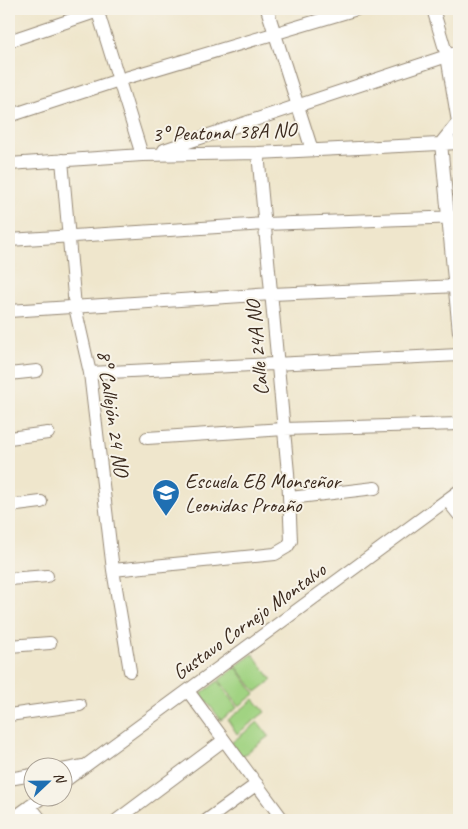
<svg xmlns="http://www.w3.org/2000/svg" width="468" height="829" font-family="Caveat,sans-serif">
<rect width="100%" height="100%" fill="#f7f3e8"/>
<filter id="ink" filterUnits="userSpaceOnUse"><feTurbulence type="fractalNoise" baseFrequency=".02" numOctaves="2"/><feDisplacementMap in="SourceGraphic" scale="10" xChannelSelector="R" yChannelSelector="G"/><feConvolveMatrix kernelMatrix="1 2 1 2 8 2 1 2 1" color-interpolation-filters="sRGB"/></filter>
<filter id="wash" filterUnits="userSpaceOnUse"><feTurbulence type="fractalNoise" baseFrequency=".0096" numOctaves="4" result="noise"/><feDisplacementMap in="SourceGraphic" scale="20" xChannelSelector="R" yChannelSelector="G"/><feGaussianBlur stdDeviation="1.12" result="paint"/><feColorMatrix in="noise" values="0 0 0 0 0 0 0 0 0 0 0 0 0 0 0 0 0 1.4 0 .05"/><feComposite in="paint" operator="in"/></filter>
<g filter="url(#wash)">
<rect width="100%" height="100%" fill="#efe6cc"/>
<path fill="#a1d382" stroke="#6e7e50" d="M253,654L272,680L256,692L236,666Z
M236,667L255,694L239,706L219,680Z
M218,681L237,708L221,720L201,694Z
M254,699L265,712L237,734L228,720Z
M258,722L269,736L241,757L231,743Z"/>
</g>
<g filter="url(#ink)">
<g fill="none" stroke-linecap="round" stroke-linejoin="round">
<defs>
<path id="minor" d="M97,9L142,155
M267,9L312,150
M433,9L447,56L458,122
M9,41L104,9
M9,116L119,80L357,9
M441,143L459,332
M441,143L459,121
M164,150L459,52
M62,160L75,307L90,373L113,570L130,671
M9,164L142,155L258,153L459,143
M9,240L265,224L459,217
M9,311L272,294L459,286
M90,373L459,355
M9,374L37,371
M9,438L48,433
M147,438L284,429L459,424
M290,498L375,488
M447,500L459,515
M9,506L41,502
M113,570L275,554L287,547L291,541L288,473L258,153
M9,579L47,576
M9,646L50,643
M188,691L283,820
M9,715L80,705
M62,770L83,766
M9,779L32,775
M62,783L459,491
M30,806L41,820
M11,820L44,796
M117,820L224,740
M207,820L257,784"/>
</defs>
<use href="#minor" stroke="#958875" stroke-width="14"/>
<use href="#minor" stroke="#fff" stroke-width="12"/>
</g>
</g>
<defs>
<symbol id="school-pin" viewBox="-11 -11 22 30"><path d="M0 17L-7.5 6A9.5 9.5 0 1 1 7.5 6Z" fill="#1f6fb2" stroke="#f7f3e8"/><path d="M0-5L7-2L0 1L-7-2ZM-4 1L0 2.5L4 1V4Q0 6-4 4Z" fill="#fff"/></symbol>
</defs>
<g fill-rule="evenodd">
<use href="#school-pin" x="150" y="477" width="32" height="43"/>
</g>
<g text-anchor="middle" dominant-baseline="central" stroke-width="4" stroke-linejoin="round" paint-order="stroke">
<g font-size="21" fill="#3b2a1e" stroke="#f7f3e8">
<text transform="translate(224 132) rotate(-2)">3° Peatonal 38A NO</text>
<text transform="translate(257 348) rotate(-95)">Calle 24A NO</text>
<text transform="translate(113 413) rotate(82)">8° Callejón 24 NO</text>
<text transform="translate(249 621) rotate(-36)">Gustavo Cornejo Montalvo</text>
</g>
<g font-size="21" fill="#3b2a1e" stroke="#f7f3e8" text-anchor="start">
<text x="185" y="481">Escuela EB Monseñor<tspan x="185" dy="24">Leonidas Proaño</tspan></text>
</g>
</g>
<rect width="468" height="829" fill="none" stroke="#f7f3e8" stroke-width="30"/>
<g transform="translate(48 782) rotate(68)"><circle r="24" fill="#f7f3e8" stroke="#aca397"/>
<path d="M0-4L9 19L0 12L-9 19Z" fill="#1f6fb2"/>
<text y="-8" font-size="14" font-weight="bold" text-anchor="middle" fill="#3b2a1e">N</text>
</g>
</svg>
